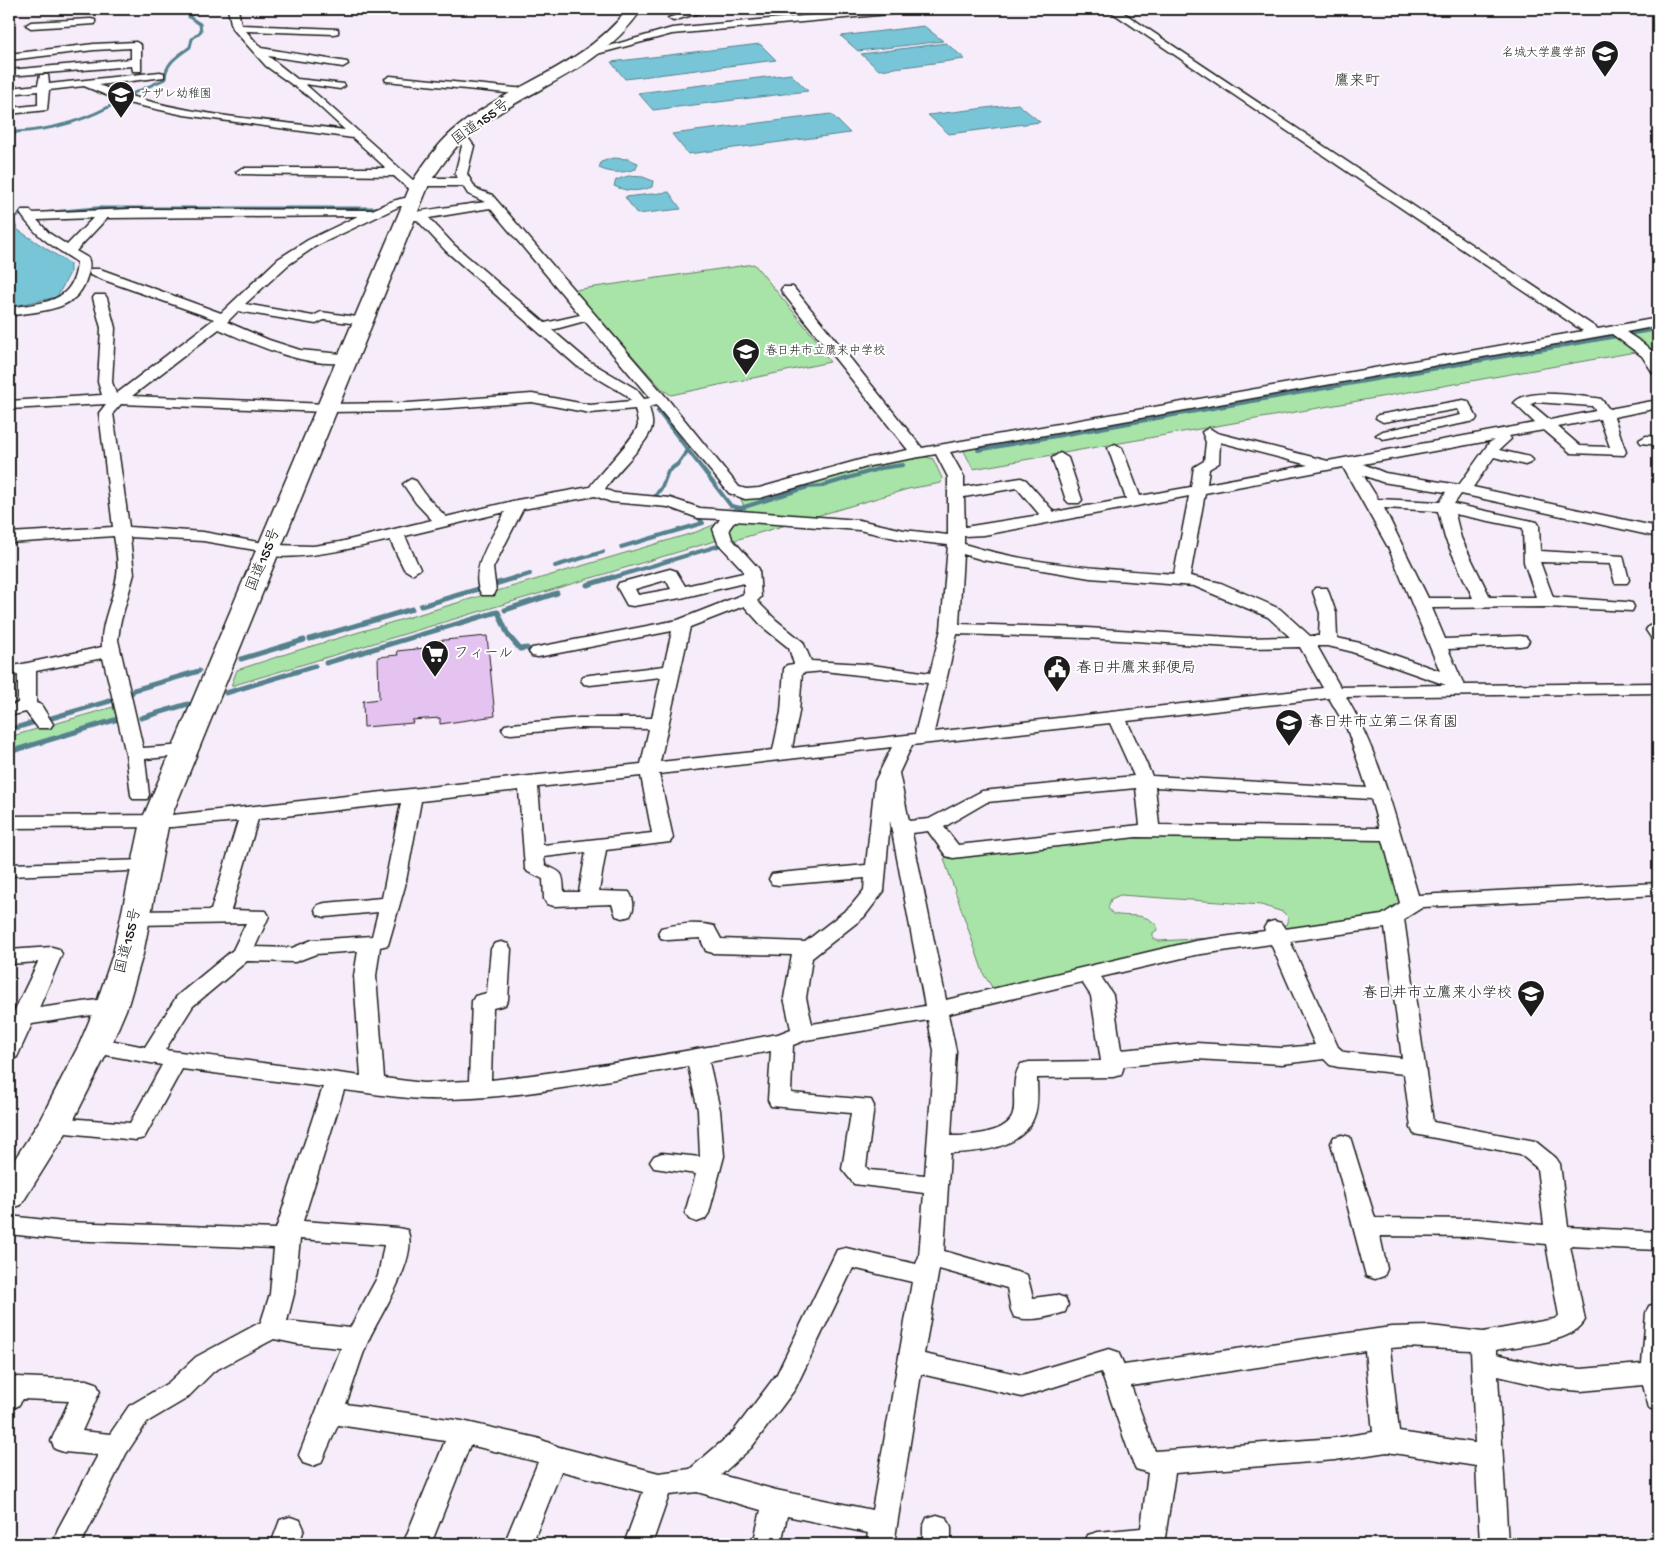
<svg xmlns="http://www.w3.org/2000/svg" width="1667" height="1553" font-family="'Gochi Hand','Klee One',sans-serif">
<rect width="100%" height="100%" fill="#f7edfa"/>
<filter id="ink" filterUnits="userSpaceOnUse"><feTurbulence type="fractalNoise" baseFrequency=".02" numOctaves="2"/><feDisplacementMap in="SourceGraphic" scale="10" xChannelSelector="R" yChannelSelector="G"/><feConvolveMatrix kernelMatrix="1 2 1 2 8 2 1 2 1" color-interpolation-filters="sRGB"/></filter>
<g filter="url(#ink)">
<path fill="#a8e3a8" stroke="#628062" d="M754,264L819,343L816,344L830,362L671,395L663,390L574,290Z
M1658,326V348L973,469L963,449Z
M926,457L933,459L942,478L941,483L908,489L732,541L718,540L231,686L237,670L292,652L696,532L746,512L741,499L761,497L903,458L905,460Z
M113,707L117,719L9,752V737Z
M1137,834L1385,839L1403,901L1389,917L1282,932L1281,927L1288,923V917L1283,912L1261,905L1120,895L1111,899L1108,908L1113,914C1131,918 1144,911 1157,926V930L1153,933V938L1159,941L1229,937L994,990L984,975L944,859L949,855Z"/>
<path fill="#79c5d8" stroke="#54818d" d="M924,26L943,41L858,51L841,36Z
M946,43L965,59L879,70L861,54Z
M760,44L776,60L625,79L611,62Z
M791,74L808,91L653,110L638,93Z
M1018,104L1040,122L949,134L928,115Z
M831,114L850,133L688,154L672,134Z
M613,158L628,159L638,163L636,169C623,173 612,174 599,168L601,162Z
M628,176L643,177L653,181L652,187C638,192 627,192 614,186L616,180Z
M669,192L681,209L637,214L625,197Z
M9,212L18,230L70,264V273L57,297L9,307Z"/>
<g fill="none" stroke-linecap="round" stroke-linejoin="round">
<path stroke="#54818d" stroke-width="3" d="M125,97L165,79C165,63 178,56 190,47L192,39L201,31L200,24L189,17L198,9
M9,142L16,132C54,130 88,120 121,100
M9,216L95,208H377"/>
<path stroke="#54818d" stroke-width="4" d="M1627,334L1658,329
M658,411L731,506L741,508L808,487L822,486L881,468L903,465
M978,450L1617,336
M653,499L662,487L668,471L678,464L688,450
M621,547L703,523L697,516
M555,566L603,552
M514,579L530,574
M608,579L718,546"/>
<path stroke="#54818d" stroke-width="5" d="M495,584L518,577
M587,585L613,577
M421,606L482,588
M505,610L557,593
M498,612L508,635L520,649L527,648L531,652
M310,639L412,609
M241,659L304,640
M326,663L497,612
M226,693L315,666
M130,695L134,690L199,671
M141,718L188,704
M48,719L110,701
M9,730L35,722
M9,752L118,719"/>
</g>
<path fill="#e4c3f0" stroke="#1c1c1c" d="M487,636L495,716L440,724V718L412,720L413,723L364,727L363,701L379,699L378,657L398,655L397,651L435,647L434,641Z"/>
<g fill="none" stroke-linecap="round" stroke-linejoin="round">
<defs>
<path id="minor" d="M228,9H238L241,25L338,29V33L334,34L246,31L261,48L347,62L348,64L343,67L268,56L297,79L344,84L345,86L340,89L305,84L414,181L421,178H458L455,174L462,146L454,134L456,132H464L474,146L467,174L476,189L492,195L666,397L739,487L746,489L759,488L863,459L908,450L783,293L781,290L783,287H793L922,448L1583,331L1107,9H1118L1598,329L1658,318V326L1626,332C1644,345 1660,350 1658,374L1653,373L1642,356L1612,334L950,452L964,477V487L1021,478L1026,480L1054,512L1126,499L1108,448L1115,444L1122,448L1140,496L1191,487L1194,467L1204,461L1206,442L1202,432L1209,428L1217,433L1328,461L1535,423L1514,403C1526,387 1577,396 1596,398L1601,399L1609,409L1658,400V408L1614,417L1626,452L1624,455L1571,453L1544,430L1509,436L1511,439L1499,450L1530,457L1533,460L1530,463L1525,465L1494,457L1473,487L1658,527V537L1461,494L1454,504L1537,522L1539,525L1540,551L1623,556L1629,580L1627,583H1615L1610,564L1540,562L1553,597L1626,602L1632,603L1634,607L1632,611L1546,607L1432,608L1445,639L1520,636L1526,637L1529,641L1526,645L1520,646L1448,649L1464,685L1658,683V693L1346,697C1382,758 1398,827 1418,895L1658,883V895L1423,907L1404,919L1433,1122L1535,1141L1556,1158L1560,1164L1568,1227L1658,1232V1250L1570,1246L1585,1320C1572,1344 1521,1345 1496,1350V1354L1549,1366L1581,1369L1642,1364L1646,1313L1649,1306L1658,1303V1411L1649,1408L1643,1385L1581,1391L1549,1388L1498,1376L1508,1544H1480L1476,1466L1387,1452L1335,1460L1175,1473L1164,1544H1084L1088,1535L1098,1532L1141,1528L1148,1473L1136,1469L1132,1461L1101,1372L1022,1397L921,1374L894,1544H866L868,1533L787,1516L781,1544H753L761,1510L697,1492L669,1495L652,1544H624L643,1492L561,1471L532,1544H504L538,1462L470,1445L431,1544H403L445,1441L338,1425L321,1463L312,1466L303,1463L299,1455L341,1348L298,1344L274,1339L214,1371L186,1399L147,1422L126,1454L81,1544H53L58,1529L98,1455L64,1452L55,1449L51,1441L69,1401L23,1399L18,1406L9,1409V1380L17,1377L87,1380L96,1383L100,1391L82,1431L110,1434L129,1406L168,1383L196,1357L261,1322L270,1294L274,1248L64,1240L9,1234V1216L64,1222L276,1229L323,1087L182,1069L144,1138L136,1140L46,1131L43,1125L46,1119L54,1117L130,1123L162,1065L95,1053L87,1050L84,1045L87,1040L95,1037L145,1047L177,996L233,950L246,923L136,925L129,923L126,918L129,913L136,911L211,910L238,821L172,827L9,828V816L172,815L641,764L649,729L580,728L511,734L505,733L502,729L505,725L511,724L580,718H652L661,677L590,685L584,684L581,680L584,676L590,675L664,666L672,631L538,657L532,656L529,652L532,648L538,647L678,620L744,594V583L681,598L633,606L627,605L617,587L619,583L670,569L676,571L685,586L743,573V570L718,543L713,529L720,519L698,518L668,507L611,502L595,496L523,509L493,568L496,591L494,595H482C466,572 495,534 505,512L405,536L420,569L412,574L404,569L390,540C367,545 277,567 261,551L203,541L130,537L134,574L120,624L118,640L143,748L185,745L192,747L194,751L192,755L145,759L149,795L147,799H133L131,795L126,754L103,658L36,671V703L41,705L53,724L50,728H38L26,712L9,716V706L18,703V675L9,677V667L102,647C100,622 114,600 117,575C119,563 116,549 114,536L9,543V533L113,527L99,413L106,404L9,409V401L102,395L98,382L101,328L93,298L95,295H105L107,298L115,328L112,382L116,394L214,319L90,275L89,272L90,269H100L221,313L278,259L308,240L358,216L107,218L76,251L88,258C91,264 89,271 87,277C77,313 40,310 9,316V308C42,302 74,305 77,262C53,246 36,237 20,213L22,210H30L32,213L131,209L372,210C384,205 408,191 419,202L413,206H400L316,246L288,265L245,304L313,316L321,312L364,318L369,319L371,322L369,325L324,320L316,324L238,311L227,322L269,340L300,350L352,355L354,358L352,361C312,371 255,345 219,329L132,396L327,404L408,403L532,394L590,405L631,401L626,395L577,366L446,251L417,220H407L401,216C404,212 473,204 485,202L468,194L463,186H423V191C411,194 402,183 394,176L238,174L236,172L242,168H386L353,138L184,115L123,102L84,86L49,90L47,110L9,114V108L38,105V91L9,94V88L38,85L40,75H48L49,84L160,72L164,73V77L99,85C176,116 263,119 345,130L308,96L266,66L232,28ZM490,208L580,315L545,323L454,245L429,218ZM93,218L67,245L49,233L37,220ZM585,321L650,398L644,399L636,389L587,360L552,330ZM532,402L590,413L635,409C636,414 638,420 638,425C637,436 599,473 590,487L517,500L446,517L427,497L416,481L411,479L403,484L416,503L432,520L340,542L313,546L275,545L203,532L129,527L113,413L121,404L327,412L408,411ZM1536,402L1592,406L1596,411L1550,420L1531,404ZM656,405L729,493L745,499L760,498L870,466L936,454L948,477V535L904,530L859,520L700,508L670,498L614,493L605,489C615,472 650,442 652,426C653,420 650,412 649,407ZM1600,419L1610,447L1580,446L1558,427ZM1494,440L1489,443L1459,485L1385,473L1363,464ZM1220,442L1308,465L1207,484L1209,469L1219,463ZM1343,467L1389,549L1440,671L1360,643L1337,638L1336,613L1327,588H1315L1313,592L1320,613L1319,636H1310L1280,609L1221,583L1190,576L1205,493ZM1363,475L1382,482L1446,492L1440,502L1378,499ZM1017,488L1040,515L965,527L964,497ZM1189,496L1174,574C1104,569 1031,565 964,544V536L984,535ZM1384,508L1438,511L1445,538L1473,598H1428ZM1455,514L1523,528L1524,562L1536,597H1490L1461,538ZM735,521L859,530L904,540L948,545L941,629L930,673L864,664L811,661L803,642L776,620L757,601L761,597L759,569L732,539L729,529ZM963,554L983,560L1090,578L1194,586L1268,617L1290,637L1246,638L1087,628L959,624ZM666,580L671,589L638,595L635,589ZM744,606L764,628L789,648L794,664L787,665L784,669L781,712L773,750L660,762L690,627ZM957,634L1087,638L1246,648L1300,647L1323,688L934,732ZM1317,646H1328L1349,651L1446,685L1340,687ZM824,671L928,683L915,734L792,748L799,712L802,673ZM1329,698L1347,729L1367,788L1152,776L1127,721ZM1110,723L1134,776L982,791L929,819L909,821L899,773L912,745ZM892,747L875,781L866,865L779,873L772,874L769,879L772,884L779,885L865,878L864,890L850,907L805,942L721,939L714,926C699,922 676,924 661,928L658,933L661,938L668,940L700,938L706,951L713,953L792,955L784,998L791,1029L778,1034C683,1052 588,1069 491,1080L493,1008L505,1005L508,1000L511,949L508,944L501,942L494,944L491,949L487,993L475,996L472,1001L469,1081L423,1083L384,1078L376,976L380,947L388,945L405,886L421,801L519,790L525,868L528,872L543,879L544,899L547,904L554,906L612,904L616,916L623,918L630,916C635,909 634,899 629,892L599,891L606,850L670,842L673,838L659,774ZM641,776L652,833L543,845L538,787ZM1155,787L1371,799L1379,828L1159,825ZM1136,788L1140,825L958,845L944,827L987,802ZM401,803L382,898L325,903L318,905L315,910L318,915L325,917L378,912L372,936L312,940L292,948L255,947L269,916L266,911L231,910L258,819ZM890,821L925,1006L812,1024L806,998L812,958L864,917L884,891ZM928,831L946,856L953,858L1136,837L1383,840L1400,903L1382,915L1285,929L1281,923L1274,921L1267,923L1264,928L1265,931L1195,941L946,1000L912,833ZM586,852L579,892H564C563,872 563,873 545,865L544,857ZM1385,928L1402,1058L1344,1052L1338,1047L1290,941ZM1271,944L1315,1045L1282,1048L1196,1043L1121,1050L1113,995L1101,977L1195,955ZM358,951L354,976L361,1076L165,1050L193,1006L247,961L295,962L316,954ZM1082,982L1091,996L1101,1061L1029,1062L1021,1064C1014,1074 1015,1082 1014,1094C1014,1101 1015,1110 1012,1117C1004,1134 967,1136 951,1136L956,1051L948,1014ZM928,1020L934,1051L925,1175L869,1170L866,1167L874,1106L871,1100L791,1093L793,1045L806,1040ZM771,1051L768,1100L771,1106L851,1113L842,1169L854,1184L924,1193L919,1257L916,1264L846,1248L837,1250L777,1374L733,1432L690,1469L659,1473L559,1447L537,1438L462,1421L346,1404C354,1383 360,1360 369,1339C380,1315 420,1256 407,1230L398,1228L303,1221L344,1090C370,1093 397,1098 424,1099C512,1101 601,1081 688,1066L698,1110L700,1157L662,1153L654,1156L650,1162L654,1168L696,1174L685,1213L689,1219L697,1222L705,1219L709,1213L724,1156L720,1110L709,1062ZM1196,1059L1282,1064L1324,1059L1330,1065L1338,1067L1404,1074L1411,1128L1414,1134L1520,1154L1537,1168L1544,1225L1477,1219L1375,1218L1350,1137L1342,1135L1334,1137L1331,1143L1366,1276L1375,1279L1384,1276L1387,1269L1380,1236L1477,1237L1546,1244L1559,1316L1554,1319L1483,1332L1430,1326L1391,1327L1124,1365L1118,1352L1109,1349L1022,1375L924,1354L939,1269L1007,1288L1011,1310L1014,1317C1029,1322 1050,1317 1065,1312L1068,1305L1065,1298L1056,1295L1033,1298L1027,1275L944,1251L950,1153C979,1152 1022,1149 1034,1117C1039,1105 1037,1090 1037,1078L1113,1077L1121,1075L1124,1066ZM300,1239L384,1245L378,1276L350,1328L287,1321L294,1294ZM853,1268L912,1282L872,1510L776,1490L721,1475L751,1448L795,1389ZM1404,1347L1471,1350L1475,1443L1399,1432L1390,1348ZM1365,1351L1373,1432L1335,1438L1155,1451L1131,1386Z
M696,9H711L673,21L668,18Z
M881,9H915L910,12L672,34L597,54L592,51L672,28Z
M91,19L95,20V24L31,28L26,25L31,22Z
M136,42L141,45V71H133L132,66L9,76V70L131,59V48L94,50L9,60V54L94,44Z
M390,76L526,89L531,92L526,95L386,81L385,79Z
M1463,400L1468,401L1477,418L1475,421L1383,439L1376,435L1383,431L1461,415L1458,409L1383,422L1376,418L1378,415Z
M1646,436L1658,437V445L1641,443L1639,440Z
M1060,453L1068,458L1082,500L1079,503H1069L1066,500L1052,458Z
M1658,625V640L1652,639L1646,630L1649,626Z
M146,860L153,862L156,866L153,870L9,876V864Z
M52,947L59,949L62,954L39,1008L112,998L120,1000L123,1005L120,1010L112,1012L32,1024L17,1057L9,1060V1028L11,1018L38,962L9,964V950Z
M937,1515L947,1518L951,1527V1544H923V1527L927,1518Z
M290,1517L300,1520L304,1529L299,1544H271L280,1520Z"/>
<path id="highway" d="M628,9H642C595,77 524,87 465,138C451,151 441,167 430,182L169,822L143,954L128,1005L111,1045L71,1125L21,1205L9,1209V1168L40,1120L79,1045L96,1005L113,954L141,822L412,182C424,164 437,145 453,131C510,82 578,72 628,9Z"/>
</defs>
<use href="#minor" stroke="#1c1c1c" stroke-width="3"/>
<use href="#highway" stroke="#1c1c1c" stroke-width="3"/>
<use href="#minor" fill="#fff" fill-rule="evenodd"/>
<use href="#highway" fill="#fff" fill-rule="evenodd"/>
</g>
</g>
<defs>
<symbol id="university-pin" viewBox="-11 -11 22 30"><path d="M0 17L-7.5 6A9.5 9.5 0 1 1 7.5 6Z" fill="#1c1c1c" stroke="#fff"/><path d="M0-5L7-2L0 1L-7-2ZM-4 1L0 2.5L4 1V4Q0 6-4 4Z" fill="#fff"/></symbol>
<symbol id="school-pin" viewBox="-11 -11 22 30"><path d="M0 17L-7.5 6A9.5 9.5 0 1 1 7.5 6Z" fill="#1c1c1c" stroke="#fff"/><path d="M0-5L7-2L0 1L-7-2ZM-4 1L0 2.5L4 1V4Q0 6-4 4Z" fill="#fff"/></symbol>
<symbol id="supermarket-pin" viewBox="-11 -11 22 30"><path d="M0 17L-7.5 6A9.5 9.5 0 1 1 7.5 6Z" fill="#1c1c1c" stroke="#fff"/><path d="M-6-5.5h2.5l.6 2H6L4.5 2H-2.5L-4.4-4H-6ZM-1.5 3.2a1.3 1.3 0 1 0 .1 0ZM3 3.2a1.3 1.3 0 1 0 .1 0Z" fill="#fff"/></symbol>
<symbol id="civic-pin" viewBox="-11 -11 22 30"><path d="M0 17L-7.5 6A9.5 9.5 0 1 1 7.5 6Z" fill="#1c1c1c" stroke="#fff"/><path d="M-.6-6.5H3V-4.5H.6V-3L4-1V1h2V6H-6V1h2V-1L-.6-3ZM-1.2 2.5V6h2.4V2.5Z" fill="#fff"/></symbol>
</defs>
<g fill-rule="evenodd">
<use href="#university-pin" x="1589" y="38" width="32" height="43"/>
<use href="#school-pin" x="105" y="79" width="32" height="43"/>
<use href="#school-pin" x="730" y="336" width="32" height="43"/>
<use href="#supermarket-pin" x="419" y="638" width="32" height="43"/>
<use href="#civic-pin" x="1041" y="653" width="32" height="43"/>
<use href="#school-pin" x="1273" y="707" width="32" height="43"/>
<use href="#school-pin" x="1515" y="978" width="32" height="43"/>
</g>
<g text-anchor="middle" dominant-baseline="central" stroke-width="4" stroke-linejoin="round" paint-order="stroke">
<g font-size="12" fill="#1c1c1c" stroke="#fff" text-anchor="start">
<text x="1586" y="54" text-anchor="end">名城大学農学部</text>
<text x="140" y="95">ナザレ幼稚園</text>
<text x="765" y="352">春日井市立鷹来中学校</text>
</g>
<g font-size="15" fill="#1c1c1c" stroke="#fff">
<text x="1357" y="82">鷹来町</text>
</g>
<g font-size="15" fill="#1c1c1c" stroke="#fff">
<text transform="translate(481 123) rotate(-36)">国道155号</text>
<text transform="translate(264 560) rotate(-68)">国道155号</text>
<text transform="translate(129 941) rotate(-76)">国道155号</text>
</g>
<g font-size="15" fill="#1c1c1c" stroke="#fff" text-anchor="start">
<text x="454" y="654">フィール</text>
<text x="1076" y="669">春日井鷹来郵便局</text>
<text x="1308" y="723">春日井市立第二保育園</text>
<text x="1512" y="994" text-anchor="end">春日井市立鷹来小学校</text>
</g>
</g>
<rect width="1667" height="1553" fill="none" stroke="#fff" stroke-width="30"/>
<rect x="15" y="15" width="1637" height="1523" fill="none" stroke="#1c1c1c" stroke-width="2" filter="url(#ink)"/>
</svg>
